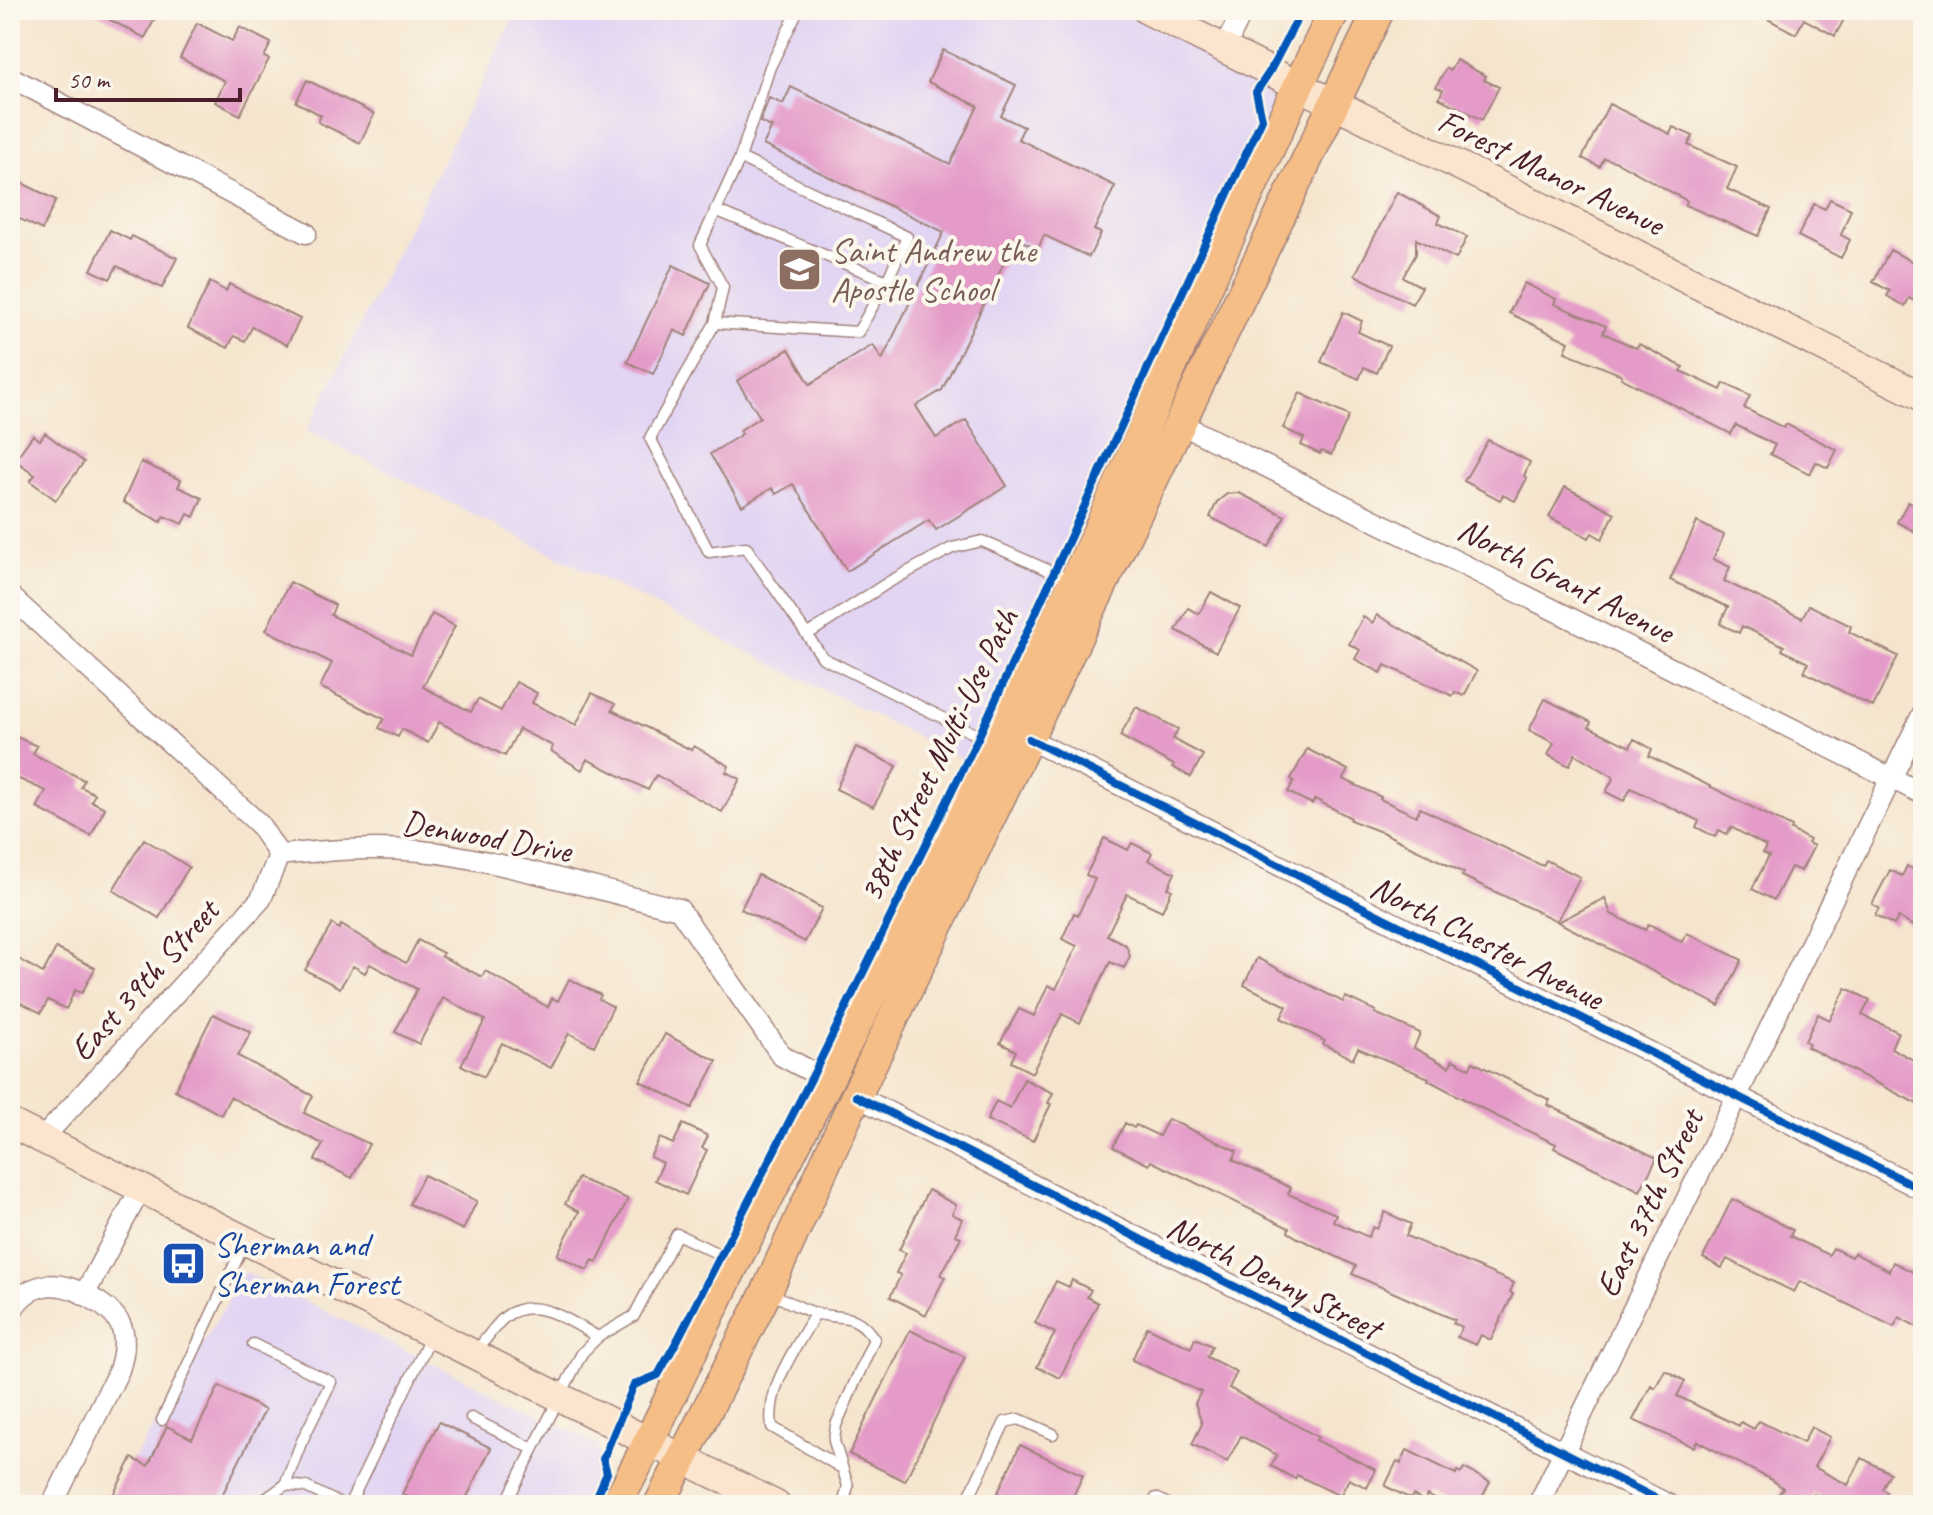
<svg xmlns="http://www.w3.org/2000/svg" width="1933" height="1515" font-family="Caveat,sans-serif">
<rect width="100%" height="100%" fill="#fbf7ec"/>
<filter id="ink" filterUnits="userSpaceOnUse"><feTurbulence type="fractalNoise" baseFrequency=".0125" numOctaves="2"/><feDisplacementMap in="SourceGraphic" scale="16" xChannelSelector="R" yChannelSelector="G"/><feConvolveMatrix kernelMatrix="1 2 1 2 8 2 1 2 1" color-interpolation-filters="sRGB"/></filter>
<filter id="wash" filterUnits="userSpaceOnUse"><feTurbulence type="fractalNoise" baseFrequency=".006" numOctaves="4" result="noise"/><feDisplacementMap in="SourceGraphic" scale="32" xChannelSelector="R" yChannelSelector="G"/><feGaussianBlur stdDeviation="1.8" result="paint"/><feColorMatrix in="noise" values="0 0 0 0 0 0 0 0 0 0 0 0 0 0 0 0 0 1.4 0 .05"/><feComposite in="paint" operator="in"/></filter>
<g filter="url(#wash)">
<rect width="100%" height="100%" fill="#f5e5ce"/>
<path fill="#e2d4f3" d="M518,10H1119L1286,94L1292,108L966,761L307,431Z
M245,1272L599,1445L600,1478L586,1505H107Z"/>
<g id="blocks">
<path fill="#e49bc8" d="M91,10H159L145,38Z
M1751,10H1849L1835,36L1804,19L1796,34Z
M197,23L232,41L240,27L271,43L264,57L269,59L240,115L215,102L225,81L180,58Z
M943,50L1016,85L1001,116L1024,127L1018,139L1115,186L1094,230L1101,233L1089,257L1044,235L1038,249L1016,238L942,390L916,406L936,438L966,420L1007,486L936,530L929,520L847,571L793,484L776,494L772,488L742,506L710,454L742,434L740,430L760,417L737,381L789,349L810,384L873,345L882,360L944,232L763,145L772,127L760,122L769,98L783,104L791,87L950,164L978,106L928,82Z
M1456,60L1486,76L1484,80L1499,87L1482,120L1439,98L1443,90L1436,87L1446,68L1450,71Z
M307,80L374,114L360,143L318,122L321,115L296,102Z
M1609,104L1670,134L1673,127L1693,136L1688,145L1737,167L1727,189L1771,209L1758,236L1685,205L1687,201L1617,162L1604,158L1600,167L1582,158Z
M10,177L56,200L42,230L10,214Z
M1397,192L1441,216L1438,223L1467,237L1456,259L1416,239V254L1403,277L1422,287L1412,304L1355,275Z
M1830,199L1851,209L1841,235L1850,240L1841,258L1798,236L1814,204L1825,209Z
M110,230L130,240L132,236L177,258L162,288L117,266L110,279L91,270Z
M1890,250L1923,267V305L1909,298L1905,306L1887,296L1890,291L1873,282Z
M673,265L710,283L686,336L674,330L653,374L627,362Z
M210,282L226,291L229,284L300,319L287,345L252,327L245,341L234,336L228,348L188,328Z
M1524,283L1556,299L1554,304L1606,326L1603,333L1636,348L1639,344L1683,367L1681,371L1721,390L1724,383L1750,396L1744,408L1784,428L1786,424L1837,450L1828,468L1816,462L1810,474L1770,454L1775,445L1736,425L1731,434L1621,378L1622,375L1565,352L1569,342L1509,313Z
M1343,312L1362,321L1358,332L1389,346L1377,373L1364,367L1359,379L1321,362Z
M1300,393L1349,416L1331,455L1322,451L1320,454L1301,445L1304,438L1283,428Z
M45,433L84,462L56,500L30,481L35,475L15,460L33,435L40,440Z
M1488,440L1530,462L1524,476L1527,478L1515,501L1503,495L1500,500L1464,481Z
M141,462L181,480L178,487L202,498L194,517L188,514L183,524L164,516L161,522L123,502Z
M1565,487L1615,513L1602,539L1592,533L1589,538L1549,517Z
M1239,493L1285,516L1269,547L1210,517L1217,502L1227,494Z
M1908,502L1923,509V536L1897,522Z
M1697,522L1724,535L1713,559L1730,567L1724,581L1802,618L1809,605L1851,626L1849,632L1898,656L1873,707L1804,672L1808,663L1782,650L1784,646L1742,626L1739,633L1720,624L1728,607L1670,580Z
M290,582L335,605L331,615L411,655L432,614L455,626L423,687L471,712L478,699L501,711L516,682L537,693L532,703L576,725L592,693L615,704L612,710L691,750L694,746L729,766L726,772L740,779L722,812L656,775L648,790L587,759L582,770L551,751L553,746L519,729L505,756L439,722L428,743L402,729L398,737L379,728L384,719L320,687L332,663L266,630Z
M1211,592L1240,608L1216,652L1176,630L1188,608L1199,614Z
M1377,615L1477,671L1464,696L1455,692L1453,696L1385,665L1381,673L1355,659L1360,650L1349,644L1363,617L1373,623Z
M1545,699L1591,722L1589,727L1630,747L1634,739L1652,749L1649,756L1792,827L1791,830L1810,840L1808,843L1814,846L1801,871L1791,867L1774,900L1752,889L1769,856L1763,853L1766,846L1731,827L1727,834L1719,830L1715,837L1696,827L1699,821L1631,788L1624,801L1606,792L1614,777L1575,754L1569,766L1548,755L1554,743L1529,730Z
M1136,707L1178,729L1173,739L1203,755L1191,777L1172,767L1174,765L1120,736Z
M10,734L37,746L33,754L84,780L81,787L95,794L91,801L105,808L91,836L37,808L46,791L10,775Z
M856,747L897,766L873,807L836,789Z
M1307,749L1348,770L1343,779L1381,797L1380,799L1416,816L1420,808L1543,866L1546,860L1580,877L1557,921L1462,876L1464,873L1384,833L1350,820L1351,818L1315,799L1312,804L1288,792L1294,781L1291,779Z
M1104,838L1128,850L1132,843L1152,853L1148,860L1175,873L1168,888L1172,890L1162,911L1127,894L1107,935L1126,945L1130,956L1124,968L1110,962L1080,1023L1062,1014L1032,1073L1011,1062L1016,1051L1000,1043L1019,1009L1034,1016L1048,985L1056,989L1077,946L1062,939L1074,913L1078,915L1095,879L1086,875Z
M144,839L189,867L159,918L113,890Z
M1907,866L1923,875V908L1913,926L1898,917L1894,925L1875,915L1879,908L1872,904L1890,870L1902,876Z
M758,875L822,908L805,942L741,909Z
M1605,898L1611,914L1645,930L1649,924L1682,942L1687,933L1742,960L1719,1006L1558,922Z
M332,924L339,929L341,925L406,963L418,940L443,953L441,956L482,977L485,971L548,1007L552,998L558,1001L569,979L601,995L599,999L613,1007L594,1046L569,1033L551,1068L502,1043L484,1077L461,1065L485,1020L443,998L419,1044L395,1032L417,989L370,964L365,973L353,966L340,988L305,970Z
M56,948L95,968L82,993L75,990L66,1009L48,1000L41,1013L10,997V954L43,973Z
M1257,958L1343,1002L1346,997L1376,1011L1375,1013L1420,1033L1414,1048L1449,1067L1453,1060L1469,1068L1473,1062L1550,1100L1548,1105L1657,1158L1640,1191L1554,1148L1556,1144L1496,1116L1428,1080L1429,1078L1358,1048L1353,1059L1323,1044L1325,1041L1281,1018L1287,1006L1244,985Z
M1846,988L1870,1000L1862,1015L1898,1032L1891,1048L1923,1065V1107L1807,1047L1809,1044L1805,1041L1818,1014L1830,1020Z
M213,1014L251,1032L238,1056L313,1096L304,1113L369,1144L352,1178L315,1160L323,1144L230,1097L221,1115L175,1090Z
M665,1034L717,1061L692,1108L640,1081Z
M1024,1079L1053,1093L1048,1103L1051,1104L1033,1141L987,1120L996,1101L1010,1108Z
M1168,1119L1237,1151L1233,1160L1291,1188L1288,1194L1336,1214L1333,1221L1368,1237L1373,1227L1377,1229L1385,1212L1411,1224L1406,1236L1514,1283L1510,1292L1513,1294L1491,1340L1481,1335L1476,1345L1457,1337L1462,1327L1453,1323L1455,1320L1352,1274L1356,1266L1298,1238L1288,1232L1289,1228L1151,1161L1149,1165L1113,1147L1125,1123L1134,1128L1136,1125L1159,1136Z
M683,1124L708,1136L702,1148L707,1150L686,1195L655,1180L663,1163L650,1157L660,1138L673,1144Z
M424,1175L477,1201L463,1230L409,1204Z
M578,1178L628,1199L597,1262L593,1260L587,1270L557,1255L579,1212L565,1204Z
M928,1190L956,1205L952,1214L962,1219L955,1235L961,1237L941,1275L945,1277L926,1315L890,1297L901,1275L896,1273L906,1253L899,1250Z
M1732,1199L1793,1230L1790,1236L1829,1255L1833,1248L1851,1257L1854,1253L1889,1271L1893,1262L1923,1277V1330L1899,1317L1894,1327L1800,1281L1794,1292L1727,1259L1722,1268L1703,1258Z
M1072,1280L1091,1290L1087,1297L1098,1303L1060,1378L1037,1367L1055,1333L1035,1323L1056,1281L1069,1287Z
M1147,1327L1191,1348L1195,1338L1212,1346L1207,1357L1237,1372L1229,1388L1318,1437L1316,1440L1376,1470L1367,1488L1349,1479L1340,1496L1297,1475L1295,1479L1271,1466L1277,1455L1241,1436L1227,1462L1192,1444L1202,1424L1195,1403L1201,1392L1132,1360Z
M910,1330L965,1357L905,1481L849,1454Z
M1665,1370L1685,1381L1677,1396L1739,1426L1741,1422L1754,1429L1759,1421L1803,1443L1811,1427L1830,1437L1814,1467L1848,1485L1862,1458L1890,1473L1882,1489L1887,1492L1881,1503L1885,1505H1835L1814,1494L1808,1505H1799L1779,1494L1783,1488L1772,1480L1697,1441L1694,1447L1633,1420L1651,1385L1655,1388Z
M219,1386L265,1410L217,1505H108L132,1458L148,1466L167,1426L192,1439Z
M439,1422L491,1448L463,1505H425L402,1494Z
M1020,1445L1083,1475L1069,1505H992Z
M1407,1450L1456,1474L1457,1471L1461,1473L1464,1468L1490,1482L1478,1505H1447L1427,1495L1424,1501L1413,1495L1411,1499L1385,1486L1397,1461L1401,1463Z"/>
</g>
</g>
<g filter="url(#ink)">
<use href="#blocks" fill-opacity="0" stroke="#a0827c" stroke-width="2"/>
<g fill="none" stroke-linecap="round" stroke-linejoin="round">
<defs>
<path id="lane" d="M798,10L770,67L740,158L700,245L723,287L715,323L650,438L709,552L746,547L823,658L995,744
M740,158L907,237L887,281
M715,210L887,281L858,332L715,323
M808,634L889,582L952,548L982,541L1073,581
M771,1293C784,1300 798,1307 812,1312C839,1322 854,1308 874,1339L836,1425L834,1441L848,1486L843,1505
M815,1314C796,1349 766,1386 772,1427L840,1467
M253,1344L331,1382L301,1443L285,1485L264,1500L261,1505
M476,1351C485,1341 494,1326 505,1317C535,1294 571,1322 598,1337
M471,1418L533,1449
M162,1420L245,1242
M285,1485L306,1487L343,1505
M349,1505L432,1334
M505,1505L582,1353L598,1337L634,1316L677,1234L733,1261
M965,1505L1005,1422L1019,1419L1053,1434
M1152,1505L1156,1498L1170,1505"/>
<path id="street" d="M1224,49L1243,10
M10,77L306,233
M1181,424L1923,794
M10,596L259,824L279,855
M1029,739L1923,1190
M279,855C338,849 398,845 457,856C531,869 606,892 679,909L782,1056L829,1081
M856,1096L1669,1505
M42,1139L261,899L279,855
M84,1295L141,1188
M10,1314C26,1282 55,1279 84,1294C120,1313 132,1329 119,1370L52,1505
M1538,1505L1923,713"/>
<path id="secondary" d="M1147,10L1923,397
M10,1123L776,1505"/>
<path id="primary" d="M616,1505C660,1424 696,1340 737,1258C860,1018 983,778 1097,533C1177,359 1250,182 1335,10
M659,1505L767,1291L856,1096L1379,10"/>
</defs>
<use href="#lane" stroke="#a0827c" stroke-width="13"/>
<use href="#street" stroke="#a0827c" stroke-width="23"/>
<use href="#secondary" stroke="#a0827c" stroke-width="31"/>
<use href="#primary" stroke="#a0827c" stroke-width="33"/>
<use href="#lane" stroke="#fff" stroke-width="10"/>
<use href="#street" stroke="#fff" stroke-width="20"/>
<use href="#secondary" stroke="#fbe5cf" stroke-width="28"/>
<use href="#primary" stroke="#f6be87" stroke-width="30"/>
<defs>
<path id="cycleway" d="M1029,739L1923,1190
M856,1096L1669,1505
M593,1505L607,1473L603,1459L634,1385L658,1375L678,1339L814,1073L979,736L1262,119L1256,92L1270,71L1302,10"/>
</defs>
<use href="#cycleway" stroke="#fbf7ec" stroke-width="13"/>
<use href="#cycleway" stroke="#0057b8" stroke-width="8"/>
</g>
</g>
<defs>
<symbol id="school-square" viewBox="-11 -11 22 22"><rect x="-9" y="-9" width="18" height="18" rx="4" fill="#8d6e63" stroke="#fbf7ec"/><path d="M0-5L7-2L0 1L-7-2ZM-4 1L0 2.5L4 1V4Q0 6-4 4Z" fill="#fff"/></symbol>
<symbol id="bus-square" viewBox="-11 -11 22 22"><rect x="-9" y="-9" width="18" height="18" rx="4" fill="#1a4fb4" stroke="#fbf7ec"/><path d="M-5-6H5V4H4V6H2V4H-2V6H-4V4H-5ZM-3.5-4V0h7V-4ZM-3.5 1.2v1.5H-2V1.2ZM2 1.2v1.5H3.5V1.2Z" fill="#fff"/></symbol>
</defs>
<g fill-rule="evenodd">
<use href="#school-square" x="774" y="244" width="51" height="51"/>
<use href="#bus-square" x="158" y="1238" width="51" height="51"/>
</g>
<g text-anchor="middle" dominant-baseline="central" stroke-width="8" stroke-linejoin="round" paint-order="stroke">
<g font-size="34" fill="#4a1f2b" stroke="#fbf7ec">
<text transform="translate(1551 172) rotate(26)">Forest Manor Avenue</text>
<text transform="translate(1566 580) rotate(27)">North Grant Avenue</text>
<text transform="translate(938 755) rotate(-64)">38th Street Multi-Use Path</text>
<text transform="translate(487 836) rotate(10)">Denwood Drive</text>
<text transform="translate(1487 942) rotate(27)">North Chester Avenue</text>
<text transform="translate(144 980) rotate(-48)">East 39th Street</text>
<text transform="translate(1649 1203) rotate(-64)">East 37th Street</text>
<text transform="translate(1274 1277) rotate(27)">North Denny Street</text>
</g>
<g font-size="34" fill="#785e54" stroke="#fbf7ec" text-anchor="start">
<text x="831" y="250">Saint Andrew the<tspan x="831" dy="39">Apostle School</tspan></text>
</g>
<g font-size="34" fill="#164399" stroke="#fbf7ec" text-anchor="start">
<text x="214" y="1244">Sherman and<tspan x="214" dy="39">Sherman Forest</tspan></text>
</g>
</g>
<rect width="1933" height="1515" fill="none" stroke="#fbf7ec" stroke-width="40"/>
<path d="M56 88v12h184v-12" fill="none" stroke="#4a1f2b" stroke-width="4"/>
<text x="68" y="88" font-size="24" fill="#4a1f2b" stroke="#fbf7ec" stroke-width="6" paint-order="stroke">50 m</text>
</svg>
